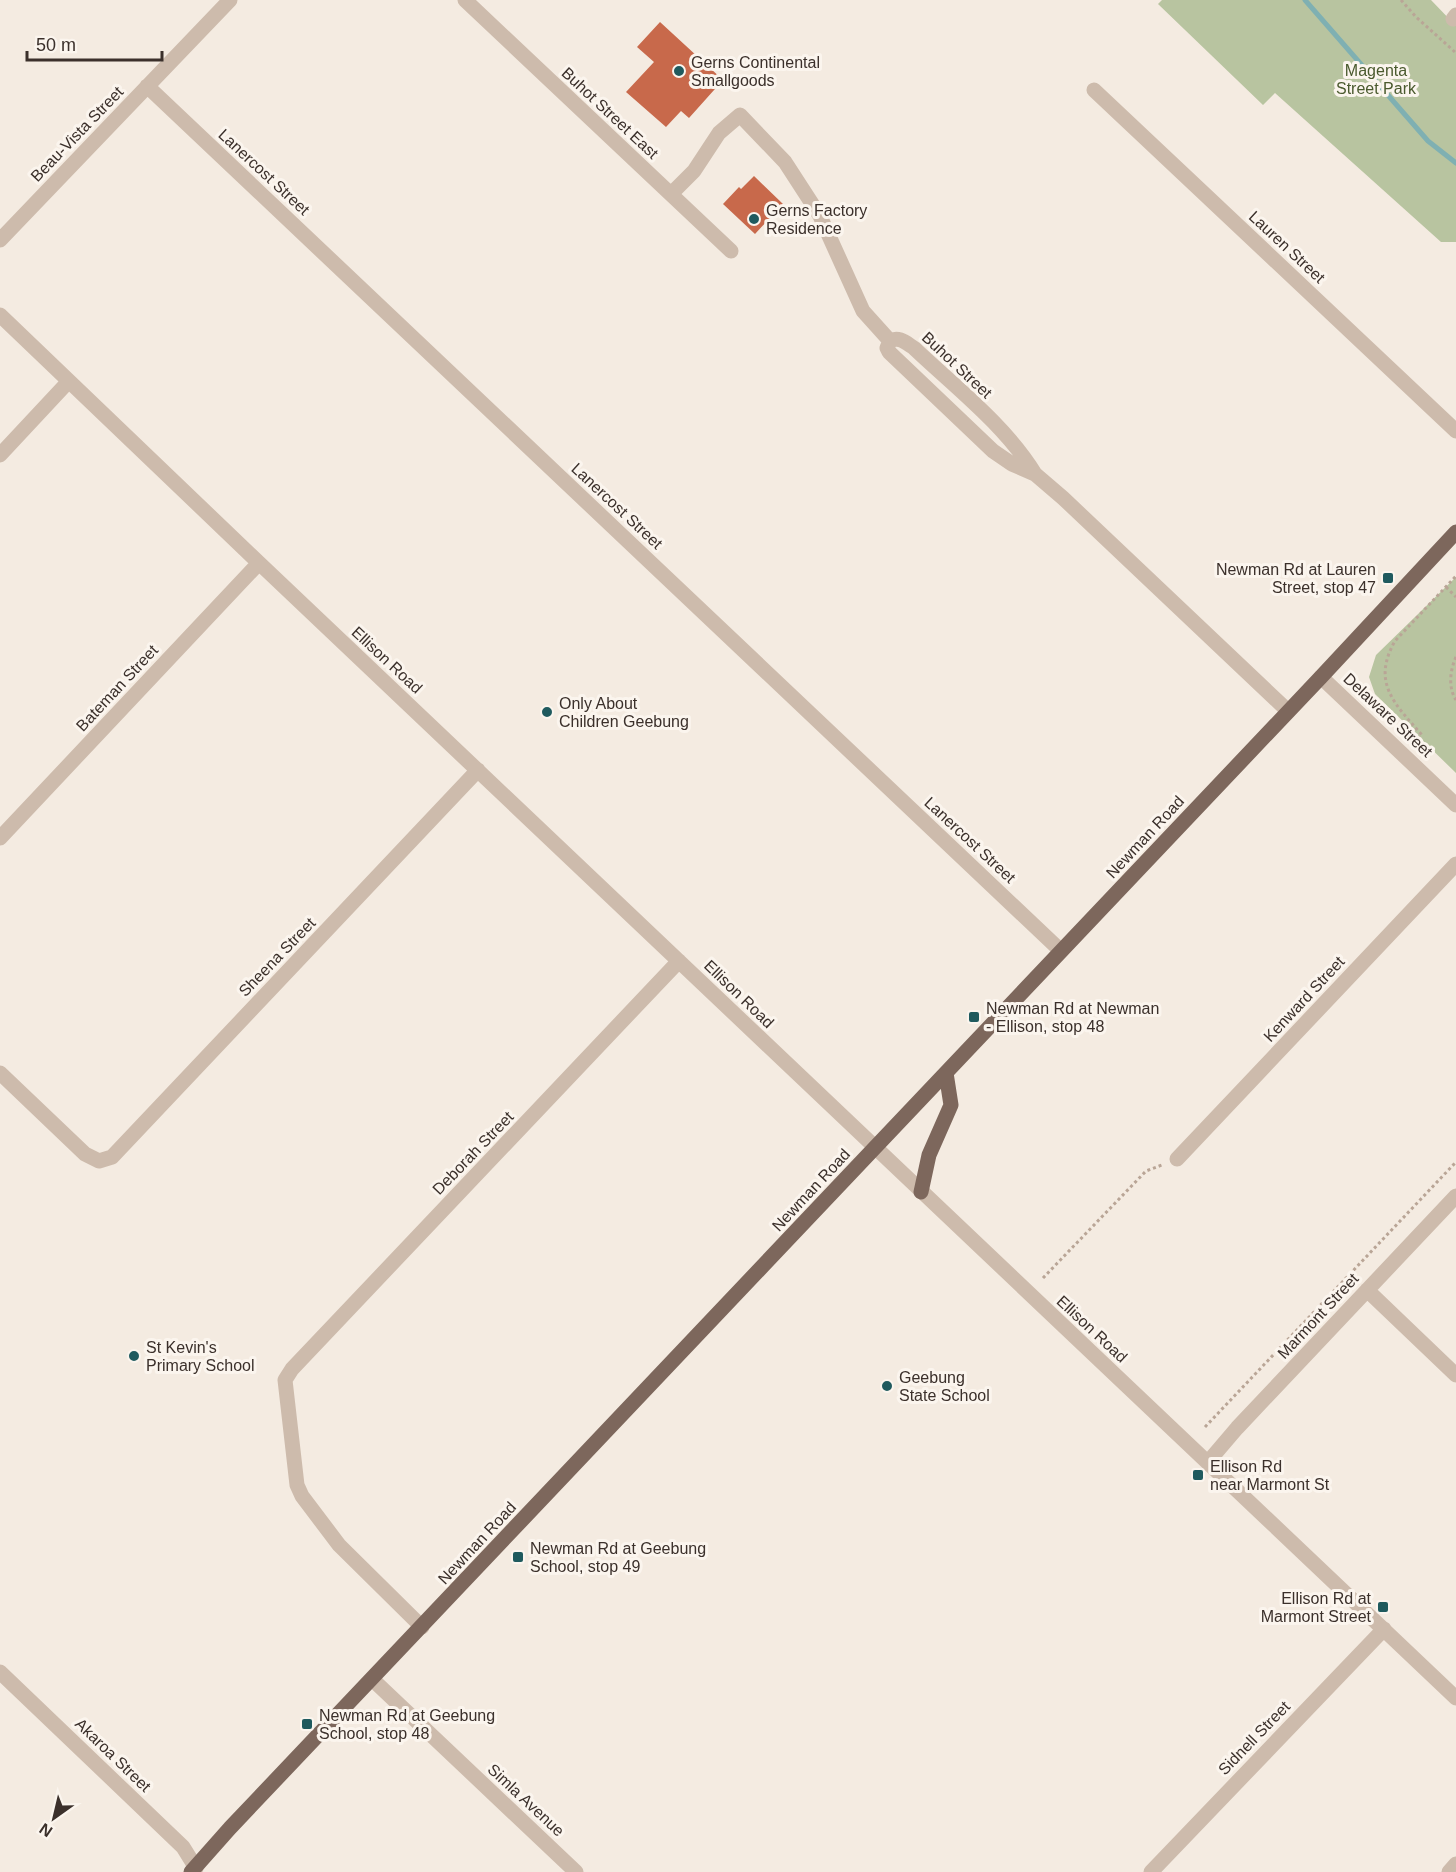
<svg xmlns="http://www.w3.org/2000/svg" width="1456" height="1872" font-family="Arial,sans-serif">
<rect width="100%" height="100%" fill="#f4ebe1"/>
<path fill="#b8c4a0" d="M1162,0H1431L1456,26V242H1441L1275,93L1263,105L1158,4Z
M1456,577V773L1375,694L1369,677L1376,655Z"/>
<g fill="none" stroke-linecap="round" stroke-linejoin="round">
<path stroke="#7fb0b2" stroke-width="5" d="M1305,0L1428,141L1456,163"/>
</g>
<path fill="#c8694b" d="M660,22L723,80L689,118L681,111L666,127L626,92L654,62L637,47Z
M754,176L783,204L755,234L723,204L739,187L741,189Z"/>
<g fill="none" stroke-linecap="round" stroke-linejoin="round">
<path stroke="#b9a596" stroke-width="3" stroke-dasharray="3 3" stroke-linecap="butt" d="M1401,0L1416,17L1456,53
M1446,587L1456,597
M1456,657C1450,670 1448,688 1456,700
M1414,743L1422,735C1395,704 1371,683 1395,641L1456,576
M1043,1278L1146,1171L1162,1165
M1205,1427L1456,1162"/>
<path stroke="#cdbbac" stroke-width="15" d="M465,0L731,251
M1453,19L1456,15
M147,86L1061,951
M1094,90L1456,431
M671,194L694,171L719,133L740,115L785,162L820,216L863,311L890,341
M0,240L230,0
M0,315L259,563L1456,1698
M890,341L887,348L889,352L993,451L1012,464L1035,474L1063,498L1288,711
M890,341C899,336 906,343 914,348C954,386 1006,426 1035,474
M0,455L69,381
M1321,677L1456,805
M0,838L259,563
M0,1073L85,1154L99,1161L112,1157L478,770
M1177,1159L1456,864
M1367,1290L1456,1375
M1208,1462L1237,1428L1456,1196
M422,1627L339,1545L302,1496L297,1485L285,1380L292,1369L679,961
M0,1672L183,1847L196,1868
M372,1679L576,1872
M1151,1872L1384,1629
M1449,1872L1456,1864"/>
<path stroke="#7d675c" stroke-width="15" d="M921,1192L929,1155L951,1105L946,1073
M191,1872L230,1828L1321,677L1456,532"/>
</g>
<g fill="#1f5a5e" stroke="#fbf5ee" stroke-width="2">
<circle cx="679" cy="71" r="6"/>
<circle cx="754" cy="219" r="6"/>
<rect x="1382" y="572" width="12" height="12" rx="3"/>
<circle cx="547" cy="712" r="6"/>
<rect x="968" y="1011" width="12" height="12" rx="3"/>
<circle cx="134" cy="1356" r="6"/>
<circle cx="887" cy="1386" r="6"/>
<rect x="1192" y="1469" width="12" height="12" rx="3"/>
<rect x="512" y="1551" width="12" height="12" rx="3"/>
<rect x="1377" y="1601" width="12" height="12" rx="3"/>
<rect x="301" y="1718" width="12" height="12" rx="3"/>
</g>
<g text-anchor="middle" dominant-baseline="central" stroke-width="6" stroke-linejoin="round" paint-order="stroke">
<g font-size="16" fill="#3b302b" stroke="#fbf5ee" text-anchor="start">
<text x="691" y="62">Gerns Continental<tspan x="691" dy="18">Smallgoods</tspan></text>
<text x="766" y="210">Gerns Factory<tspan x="766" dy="18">Residence</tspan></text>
<text x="1376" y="569" text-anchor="end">Newman Rd at Lauren<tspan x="1376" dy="18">Street, stop 47</tspan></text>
<text x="559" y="703">Only About<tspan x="559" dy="18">Children Geebung</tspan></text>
<text x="986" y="1008">Newman Rd at Newman<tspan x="986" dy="18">- Ellison, stop 48</tspan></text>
<text x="146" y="1347">St Kevin's<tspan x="146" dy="18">Primary School</tspan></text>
<text x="899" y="1377">Geebung<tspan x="899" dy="18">State School</tspan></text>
<text x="1210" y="1466">Ellison Rd<tspan x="1210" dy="18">near Marmont St</tspan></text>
<text x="530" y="1548">Newman Rd at Geebung<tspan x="530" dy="18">School, stop 49</tspan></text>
<text x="1371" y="1598" text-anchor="end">Ellison Rd at<tspan x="1371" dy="18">Marmont Street</tspan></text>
<text x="319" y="1715">Newman Rd at Geebung<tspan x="319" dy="18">School, stop 48</tspan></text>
</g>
<g font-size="16" fill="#4a5a2e" stroke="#fbf5ee">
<text x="1376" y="70">Magenta<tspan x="1376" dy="18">Street Park</tspan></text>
</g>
<g font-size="16" fill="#3b302b" stroke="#fbf5ee">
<text transform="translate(610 113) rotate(43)">Buhot Street East</text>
<text transform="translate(77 134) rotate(-46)">Beau-Vista Street</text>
<text transform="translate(264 172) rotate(43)">Lanercost Street</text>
<text transform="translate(1287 247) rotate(43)">Lauren Street</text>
<text transform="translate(957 365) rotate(43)">Buhot Street</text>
<text transform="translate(617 506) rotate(43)">Lanercost Street</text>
<text transform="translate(387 660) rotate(43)">Ellison Road</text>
<text transform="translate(117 688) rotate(-47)">Bateman Street</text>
<text transform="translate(1388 715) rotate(43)">Delaware Street</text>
<text transform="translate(1145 837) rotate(-47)">Newman Road</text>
<text transform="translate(970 840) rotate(43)">Lanercost Street</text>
<text transform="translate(277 957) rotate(-46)">Sheena Street</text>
<text transform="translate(739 994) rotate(44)">Ellison Road</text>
<text transform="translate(1304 999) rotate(-47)">Kenward Street</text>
<text transform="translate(473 1153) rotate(-46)">Deborah Street</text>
<text transform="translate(811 1190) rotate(-47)">Newman Road</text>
<text transform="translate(1318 1316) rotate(-47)">Marmont Street</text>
<text transform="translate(1092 1329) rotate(43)">Ellison Road</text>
<text transform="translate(477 1543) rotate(-47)">Newman Road</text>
<text transform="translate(1254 1738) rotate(-46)">Sidnell Street</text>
<text transform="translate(113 1755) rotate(44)">Akaroa Street</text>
<text transform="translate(526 1800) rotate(43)">Simla Avenue</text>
</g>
</g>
<g transform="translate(54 1818) rotate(214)" stroke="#fbf5ee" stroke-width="4.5" paint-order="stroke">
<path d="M0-4.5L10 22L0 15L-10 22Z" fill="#3b302b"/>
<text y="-9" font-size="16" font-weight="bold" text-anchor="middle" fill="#3b302b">N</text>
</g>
<path d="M27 51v9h135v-9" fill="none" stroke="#3b302b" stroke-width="3"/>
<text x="36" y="51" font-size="18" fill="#3b302b" stroke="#fbf5ee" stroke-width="4.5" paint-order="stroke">50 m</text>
</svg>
